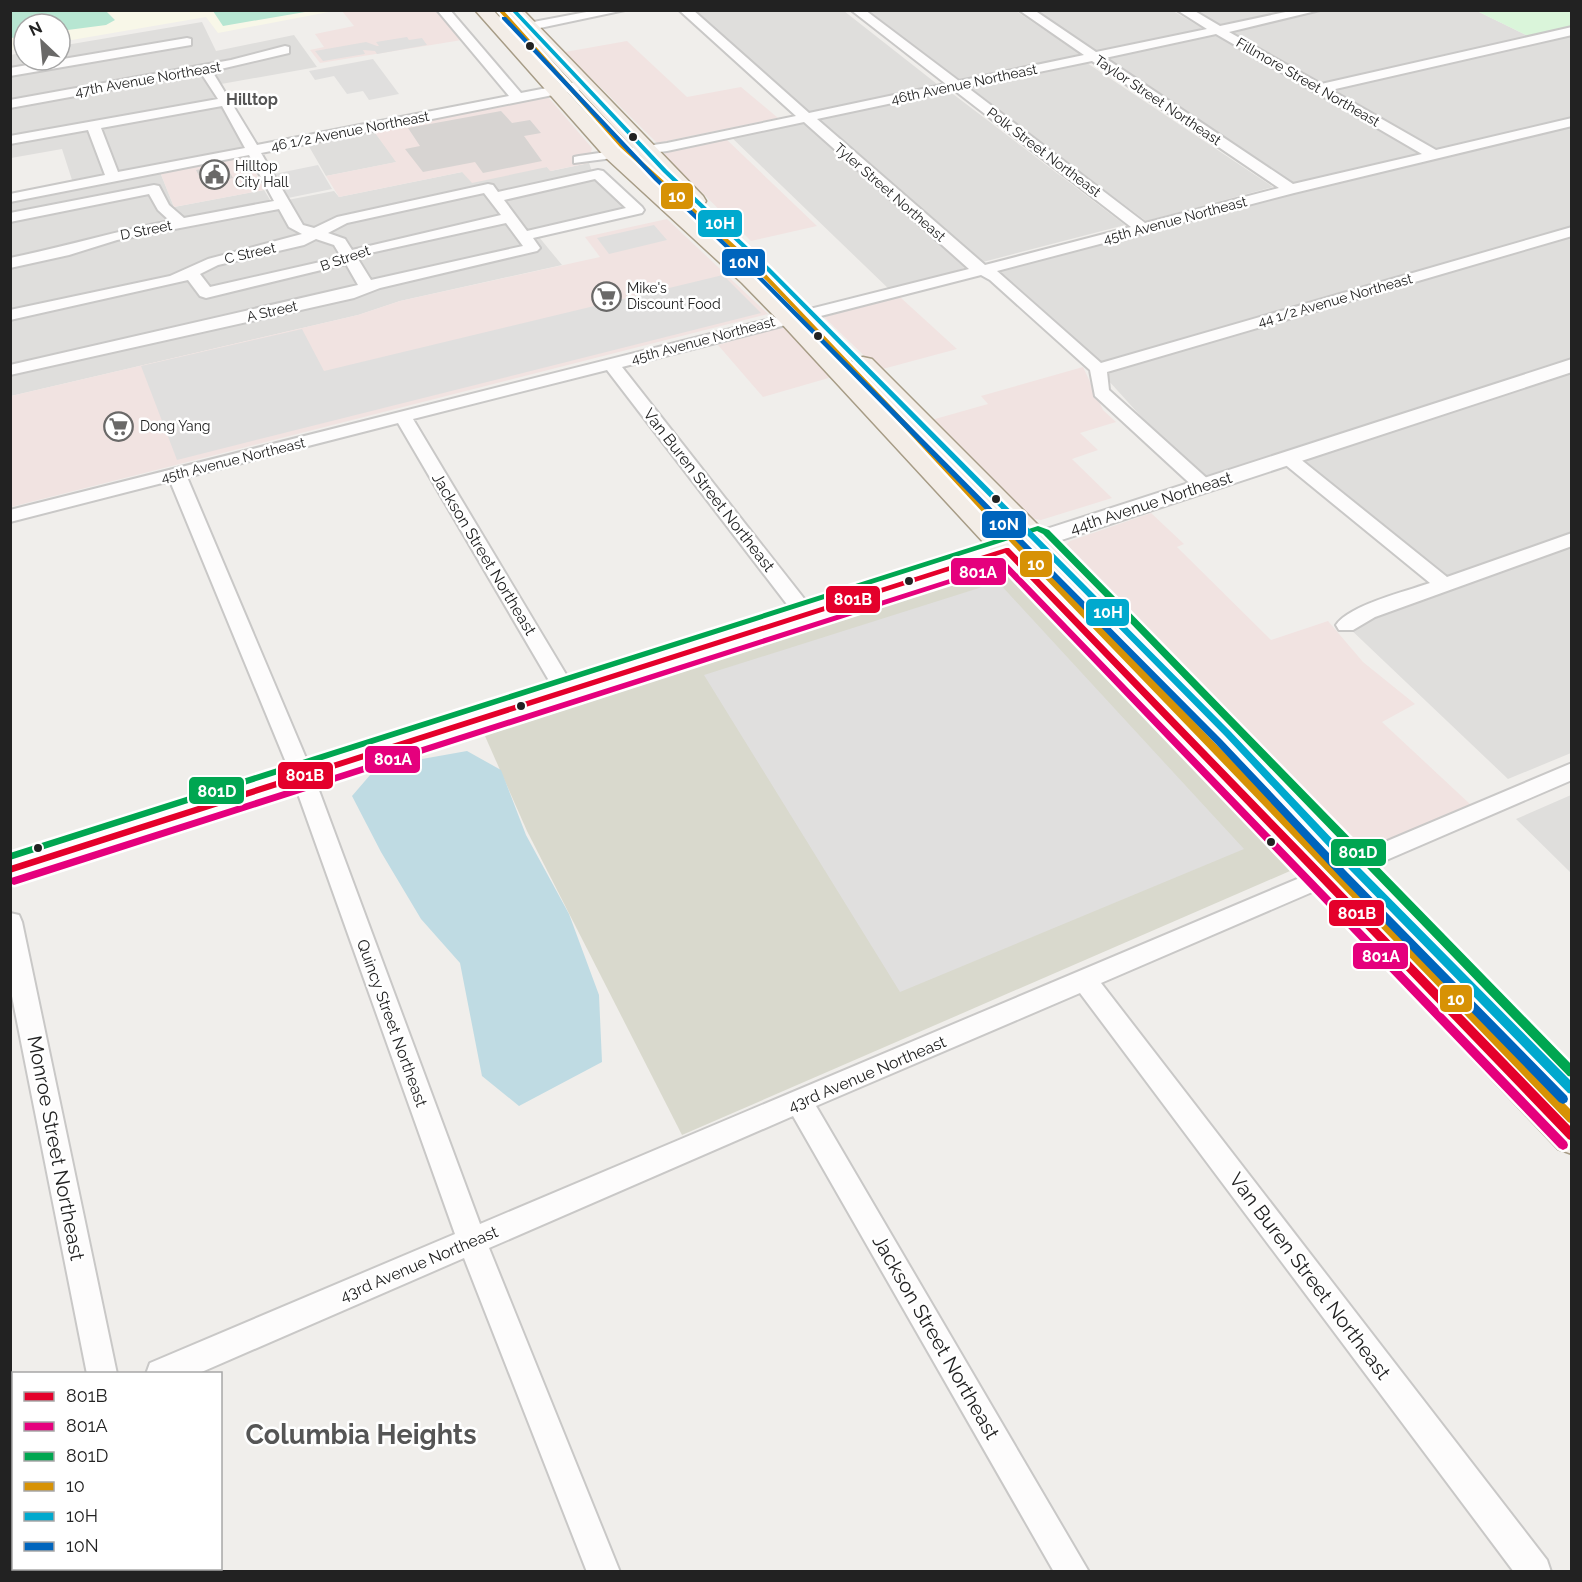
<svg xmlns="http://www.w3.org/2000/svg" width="1582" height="1582" font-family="Raleway,sans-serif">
<rect width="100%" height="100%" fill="#f0eeeb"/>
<path fill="#dfdedc" d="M696,11H844L937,84L809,113Z
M864,11H1016L1082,55L957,81Z
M1035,11H1173L1204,29L1097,51Z
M1194,11H1292L1220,25Z
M1324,11H1477L1530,37L1572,33L1571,118L1291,189L1094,57Z
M202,22L216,51L294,35L317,67L210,86L243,147L72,180L62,149L11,158V55L24,52V60H60V46Z
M1087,63L1273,187L1146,221L968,88Z
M949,91L1125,225L979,263L817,120Z
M806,118L973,265L892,292L728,134Z
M1571,123V537L1444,584L1288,458L1204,486L1098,369L984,270Z
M373,130L397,162L326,176L307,143Z
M589,163L595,180L630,208L534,231L562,265L400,301L358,315L11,396L10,202L160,172L174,207L264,190L272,203L334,191L339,197L462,172L547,167L551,171Z
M1571,540V753L1508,779L1346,625Z
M1571,795V873L1516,819Z"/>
<path fill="#f1e3e1" d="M342,11H439L462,40L320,63L310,50L324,47L315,34L354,26Z
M627,41L687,97L741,87L778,118L657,143L565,52Z
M548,97L592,148L589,163L550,171L547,167L472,183L462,172L339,197L326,176L396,162L373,130Z
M725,138L817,226L751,241L665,156V152L671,149Z
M240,157L249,158L264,190L174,207L160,172Z
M667,219L768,314L11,507V396L358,315L400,301L600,257L585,237Z
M900,297L957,349L879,370L824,317Z
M785,326L832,377L763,397L718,345Z
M1083,367L1103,410L1116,422L1080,433L1098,450L1072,459L1112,498L1041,520L1027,518L928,421L988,404L981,396Z
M1151,513L1184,544L1177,547L1271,640L1328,621L1363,662L1415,704L1382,722L1471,805L1359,852L1059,553L1070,541Z"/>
<path fill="#f8f7e8" d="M339,10L218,33L206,17L60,42V24H24V48L11,50V11Z"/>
<path fill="#d9d9cd" d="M1001,567L1009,569L1290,871L682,1135L527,831L481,727L746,643Z"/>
<path fill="#daf5da" d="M1477,11H1571V32L1530,37Z"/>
<path fill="#b7e6d2" d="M303,10L305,12L223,26L213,11Z
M10,11H106L115,20L106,25L60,31V24H24V36L11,38Z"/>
<path fill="#e0dfde" d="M407,37L409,40L422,38L427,45L377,54L375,51L363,50L365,54L323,61L315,51L366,42L377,46H379L376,42Z
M373,59L399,94L369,100L363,91L347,94L334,76L315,80L309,71Z
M318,165L332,189L288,198L274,174Z
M654,225L667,240L609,254L597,238Z
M723,275L761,313L177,460L141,366L302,329L324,371Z
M998,582L1244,849L900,992L704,675Z"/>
<path fill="#bfdbe3" d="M467,751L501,770L526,835L569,914L599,995L602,1062L519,1106L482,1076L460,963L421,919L381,852L352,796L377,767Z"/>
<path fill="#d7d4d2" d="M501,111L512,123L530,120L541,133L524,136L542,161L483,173L475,162L423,172L405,149L420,146L408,128Z
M225,164L233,178L203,184L196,170Z"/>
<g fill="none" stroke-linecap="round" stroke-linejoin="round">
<defs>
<path id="minor" d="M437,10H450L521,93L583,81L589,85L583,89L261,153L303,225L314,228L337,217L488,184L493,185L498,192L598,170L603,171L642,207L644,210L642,213L533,238L540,248L537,251L380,288L354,298L10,375V365L358,285L346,264L206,298L200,296L188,280L10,320V310L170,276L208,259L302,234L289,227L279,209L117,240L69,255L10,268V258C64,247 116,231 170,221L158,210L149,194L10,222V213L154,185L159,186L169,205L184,218L274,201L249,155L10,202V194L105,175L88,130L10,144V136L218,99L201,73L10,108V100L231,60L285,46L289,47V53L212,71L257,145L509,96ZM222,106L245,148L118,172L101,128ZM595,179L626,208L527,231L504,200ZM484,193L501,215L352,250L345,239L328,233L347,223ZM506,223L523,246L371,280L358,259L370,253ZM316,239L334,245L340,255L329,260L210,287L200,274L218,265L304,245Z
M597,10H625L502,36L496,32L502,28Z
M679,10H693L809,113L946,84L851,10H865L959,81L1084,55L1019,10H1034L1096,52L1207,29L1177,10H1193L1220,26L1295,10H1320L1229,32L1321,84L1572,27V35L1331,90L1436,150L1572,118V126L1294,193L997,271L1101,363L1572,227V236L1107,372L1109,390L1211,482L1213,486L1211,490H1197L1095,396L1090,370L990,280L981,275L622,367L813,610L816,615L813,620H799L607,370L413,419L576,691L572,696L565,698L558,696L398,423L187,477L314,777L480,1224L1572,763V780L1101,983L1547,1560L1551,1572H1514L1080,993L816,1106L1089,1572H1054L793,1116L489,1248L620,1572H587L464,1258L197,1374H146L150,1363L455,1234L292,777L170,481L10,522V510L969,269L804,122L667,151L574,163V157L579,156L667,143L796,116ZM1216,34L1422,154L1293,184L1105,58ZM1092,61L1279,188L1145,223L967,87ZM954,90L1131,227L985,265L817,119Z
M187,38L191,39V45L10,76V68Z
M1288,453L1294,454L1447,577L1572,533V546L1375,617L1353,630H1339L1336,625C1349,605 1407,591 1430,583L1282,462L1279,458Z
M10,913L19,915L22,922L117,1374H87L10,986Z
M10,1421H14V1452H10Z
M124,1568H156L157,1572H123Z"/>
<path id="tertiary" d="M1572,359V372L715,654L10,881V858L697,642Z"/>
<path id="primary" d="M475,10H493L620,150L758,273L1016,544L1314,848L1217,742L851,364L854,359L863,357L872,359L1239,726L1364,857L1572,1065V1108L1568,1106L1572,1110V1154L1558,1149L996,556L781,323L742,283L606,158Z
M505,10H523L703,196L706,201L703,206H687Z"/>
</defs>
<use href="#minor" stroke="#c9c8c7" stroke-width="4"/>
<use href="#tertiary" stroke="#c9c8c7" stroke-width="4"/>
<use href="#primary" stroke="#a79c86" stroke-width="3"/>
<use href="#minor" fill="#fdfcfc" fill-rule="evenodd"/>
<use href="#tertiary" fill="#fdfcfc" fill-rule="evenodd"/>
<use href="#primary" fill="#f3ede7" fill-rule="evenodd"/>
<defs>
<path id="bus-1" d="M1006,548H1009L1572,1128V1141L1568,1139L1005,553L10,873V866Z"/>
<path id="bus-2" d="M1003,562H1006L1567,1142L1568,1145L1567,1148L1563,1150L1559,1148L1002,567L14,885L10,883L11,878Z"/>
<path id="bus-3" d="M1038,526L1049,530L1116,598L1572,1065V1077L1568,1076L1110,602L1043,534L1037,531L10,860V853Z"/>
<path id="bus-4" d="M498,10H503L624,145L760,268L1018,540L1572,1111V1124L1568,1122L1012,544L796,311L756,270L620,147Z"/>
<path id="bus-5" d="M511,10H516L667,170L770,268L1231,732L1355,863L1572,1082V1094L1568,1093L1349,869L1225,736L766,270L663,172Z"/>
<path id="bus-6" d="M502,17H506L658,178L762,277L1222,740L1346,871L1567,1096L1568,1099L1567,1102L1563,1104L1559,1102L1340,877L1216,744L758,279L654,180L502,19Z"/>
</defs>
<use href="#bus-1" stroke="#fff" stroke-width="5"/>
<use href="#bus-2" stroke="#fff" stroke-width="5"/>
<use href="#bus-3" stroke="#fff" stroke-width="5"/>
<use href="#bus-4" stroke="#fff" stroke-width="5"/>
<use href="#bus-5" stroke="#fff" stroke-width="5"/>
<use href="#bus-6" stroke="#fff" stroke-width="5"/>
<use href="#bus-1" fill="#e4002b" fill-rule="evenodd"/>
<use href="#bus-2" fill="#e5007d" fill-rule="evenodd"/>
<use href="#bus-3" fill="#00a651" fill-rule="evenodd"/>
<use href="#bus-4" fill="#d79205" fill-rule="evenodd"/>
<use href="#bus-5" fill="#00a9ce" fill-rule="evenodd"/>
<use href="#bus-6" fill="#0065bd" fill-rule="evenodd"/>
</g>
<defs>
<symbol id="civic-ring" viewBox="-11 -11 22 22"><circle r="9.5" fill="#fff" stroke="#6a6968" stroke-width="1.5"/><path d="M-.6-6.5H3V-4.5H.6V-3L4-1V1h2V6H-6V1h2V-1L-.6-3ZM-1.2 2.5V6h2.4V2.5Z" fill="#6a6968"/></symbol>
<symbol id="supermarket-ring" viewBox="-11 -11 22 22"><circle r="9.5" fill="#fff" stroke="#6a6968" stroke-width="1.5"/><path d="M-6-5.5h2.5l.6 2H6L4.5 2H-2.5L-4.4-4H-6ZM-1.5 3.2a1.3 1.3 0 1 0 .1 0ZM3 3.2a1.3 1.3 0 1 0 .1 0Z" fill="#6a6968"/></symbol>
</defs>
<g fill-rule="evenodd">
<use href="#civic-ring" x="198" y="158" width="33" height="33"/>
<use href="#supermarket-ring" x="590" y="280" width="33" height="33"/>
<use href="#supermarket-ring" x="102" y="410" width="33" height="33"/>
</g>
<g fill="#222" stroke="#fff" stroke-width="2">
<circle cx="530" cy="46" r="5"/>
<circle cx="633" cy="137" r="5"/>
<circle cx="818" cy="336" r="5"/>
<circle cx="996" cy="499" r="5"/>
<circle cx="909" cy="581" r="5"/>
<circle cx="521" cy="706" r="5"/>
<circle cx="1271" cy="842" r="5"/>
<circle cx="38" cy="848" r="5"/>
</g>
<g text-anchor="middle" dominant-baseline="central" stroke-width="5" stroke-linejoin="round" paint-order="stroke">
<g font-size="14" fill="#222" stroke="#fff">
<text transform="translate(148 79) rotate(-10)">47th Avenue Northeast</text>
<text transform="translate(1308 82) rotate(30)">Fillmore Street Northeast</text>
<text transform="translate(964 84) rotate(-12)">46th Avenue Northeast</text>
<text transform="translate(1158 100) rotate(34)">Taylor Street Northeast</text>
<text transform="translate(350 131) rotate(-11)">46 1/2 Avenue Northeast</text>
<text transform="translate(1044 152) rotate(37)">Polk Street Northeast</text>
<text transform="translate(890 192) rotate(41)">Tyler Street Northeast</text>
<text transform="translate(1175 220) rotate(-15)">45th Avenue Northeast</text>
<text transform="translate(146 230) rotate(-11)">D Street</text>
<text transform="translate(250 253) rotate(-13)">C Street</text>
<text transform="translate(345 258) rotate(-19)">B Street</text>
<text transform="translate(1335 300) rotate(-16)">44 1/2 Avenue Northeast</text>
<text transform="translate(272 311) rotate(-13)">A Street</text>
<text transform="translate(703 340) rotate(-15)">45th Avenue Northeast</text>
<text transform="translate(233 460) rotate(-14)">45th Avenue Northeast</text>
</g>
<g font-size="14" fill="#222" stroke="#fff" text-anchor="start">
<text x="235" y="166">Hilltop<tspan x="235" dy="16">City Hall</tspan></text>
<text x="627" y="288">Mike's<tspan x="627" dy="16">Discount Food</tspan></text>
<text x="140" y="426">Dong Yang</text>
</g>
<g font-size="16" font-weight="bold" fill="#555" stroke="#fff">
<text x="252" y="99">Hilltop</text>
</g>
<g font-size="16" fill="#222" stroke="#fff">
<text transform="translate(709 490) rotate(52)">Van Buren Street Northeast</text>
<text transform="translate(1151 503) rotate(-18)">44th Avenue Northeast</text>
<text transform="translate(484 554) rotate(59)">Jackson Street Northeast</text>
<text transform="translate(392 1023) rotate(70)">Quincy Street Northeast</text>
<text transform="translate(867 1074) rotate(-23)">43rd Avenue Northeast</text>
<text transform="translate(419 1264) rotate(-23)">43rd Avenue Northeast</text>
</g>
<g font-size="20" fill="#222" stroke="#fff">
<text transform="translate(56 1148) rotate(79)">Monroe Street Northeast</text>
<text transform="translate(1310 1276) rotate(53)">Van Buren Street Northeast</text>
<text transform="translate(936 1337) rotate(60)">Jackson Street Northeast</text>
</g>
<g font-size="27" font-weight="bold" fill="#555" stroke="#fff">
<text x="361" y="1434">Columbia Heights</text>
</g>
</g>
<g stroke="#fff" stroke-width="2">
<rect x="660" y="182" width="34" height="28" rx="6" fill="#d79205"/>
<rect x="697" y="209" width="46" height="29" rx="6" fill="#00a9ce"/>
<rect x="721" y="248" width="45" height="29" rx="6" fill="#0065bd"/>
<rect x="981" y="510" width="46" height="29" rx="6" fill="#0065bd"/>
<rect x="1019" y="550" width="34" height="28" rx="6" fill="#d79205"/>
<rect x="950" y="557" width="57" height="29" rx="6" fill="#e5007d"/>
<rect x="825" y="585" width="56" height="29" rx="6" fill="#e4002b"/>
<rect x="1085" y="598" width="45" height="29" rx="6" fill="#00a9ce"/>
<rect x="364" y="745" width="57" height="29" rx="6" fill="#e5007d"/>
<rect x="277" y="761" width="57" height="29" rx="6" fill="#e4002b"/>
<rect x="188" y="776" width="57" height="29" rx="6" fill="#00a651"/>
<rect x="1330" y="838" width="57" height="29" rx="6" fill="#00a651"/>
<rect x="1328" y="899" width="57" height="28" rx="6" fill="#e4002b"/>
<rect x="1352" y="942" width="57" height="28" rx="6" fill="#e5007d"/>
<rect x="1439" y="984" width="34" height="29" rx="6" fill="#d79205"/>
</g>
<g font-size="16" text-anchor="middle" font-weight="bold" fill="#fff">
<text x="677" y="202">10</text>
<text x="720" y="229">10H</text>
<text x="744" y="268">10N</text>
<text x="1004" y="530">10N</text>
<text x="1036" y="570">10</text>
<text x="978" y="578">801A</text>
<text x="853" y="605">801B</text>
<text x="1108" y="618">10H</text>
<text x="393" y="765">801A</text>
<text x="305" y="781">801B</text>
<text x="217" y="797">801D</text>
<text x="1358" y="858">801D</text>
<text x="1357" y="919">801B</text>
<text x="1381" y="962">801A</text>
<text x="1456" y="1005">10</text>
</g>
<rect width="1582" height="1582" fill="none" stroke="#222222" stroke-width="24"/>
<rect x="12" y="1372" width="210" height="198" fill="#ffffff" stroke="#a7a7a7" stroke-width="1.5"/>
<rect x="24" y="1392" width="30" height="9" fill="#e4002b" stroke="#a7a7a7" stroke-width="1.5"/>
<text x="66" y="1402" font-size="18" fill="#222222">801B</text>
<rect x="24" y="1422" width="30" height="9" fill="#e5007d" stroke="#a7a7a7" stroke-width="1.5"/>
<text x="66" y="1432" font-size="18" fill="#222222">801A</text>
<rect x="24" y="1452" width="30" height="9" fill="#00a651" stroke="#a7a7a7" stroke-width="1.5"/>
<text x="66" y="1462" font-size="18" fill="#222222">801D</text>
<rect x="24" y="1482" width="30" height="9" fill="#d79205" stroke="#a7a7a7" stroke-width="1.5"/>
<text x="66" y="1492" font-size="18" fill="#222222">10</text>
<rect x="24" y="1512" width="30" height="9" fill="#00a9ce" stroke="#a7a7a7" stroke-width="1.5"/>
<text x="66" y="1522" font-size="18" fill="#222222">10H</text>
<rect x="24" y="1542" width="30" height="9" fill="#0065bd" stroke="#a7a7a7" stroke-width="1.5"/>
<text x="66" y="1552" font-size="18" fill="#222222">10N</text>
<g transform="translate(42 42) rotate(334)"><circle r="28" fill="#ffffff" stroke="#a7a7a7" stroke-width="1.5"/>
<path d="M0-4.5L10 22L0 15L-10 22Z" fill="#6a6968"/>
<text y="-9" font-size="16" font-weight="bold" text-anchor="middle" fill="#222222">N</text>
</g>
</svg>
